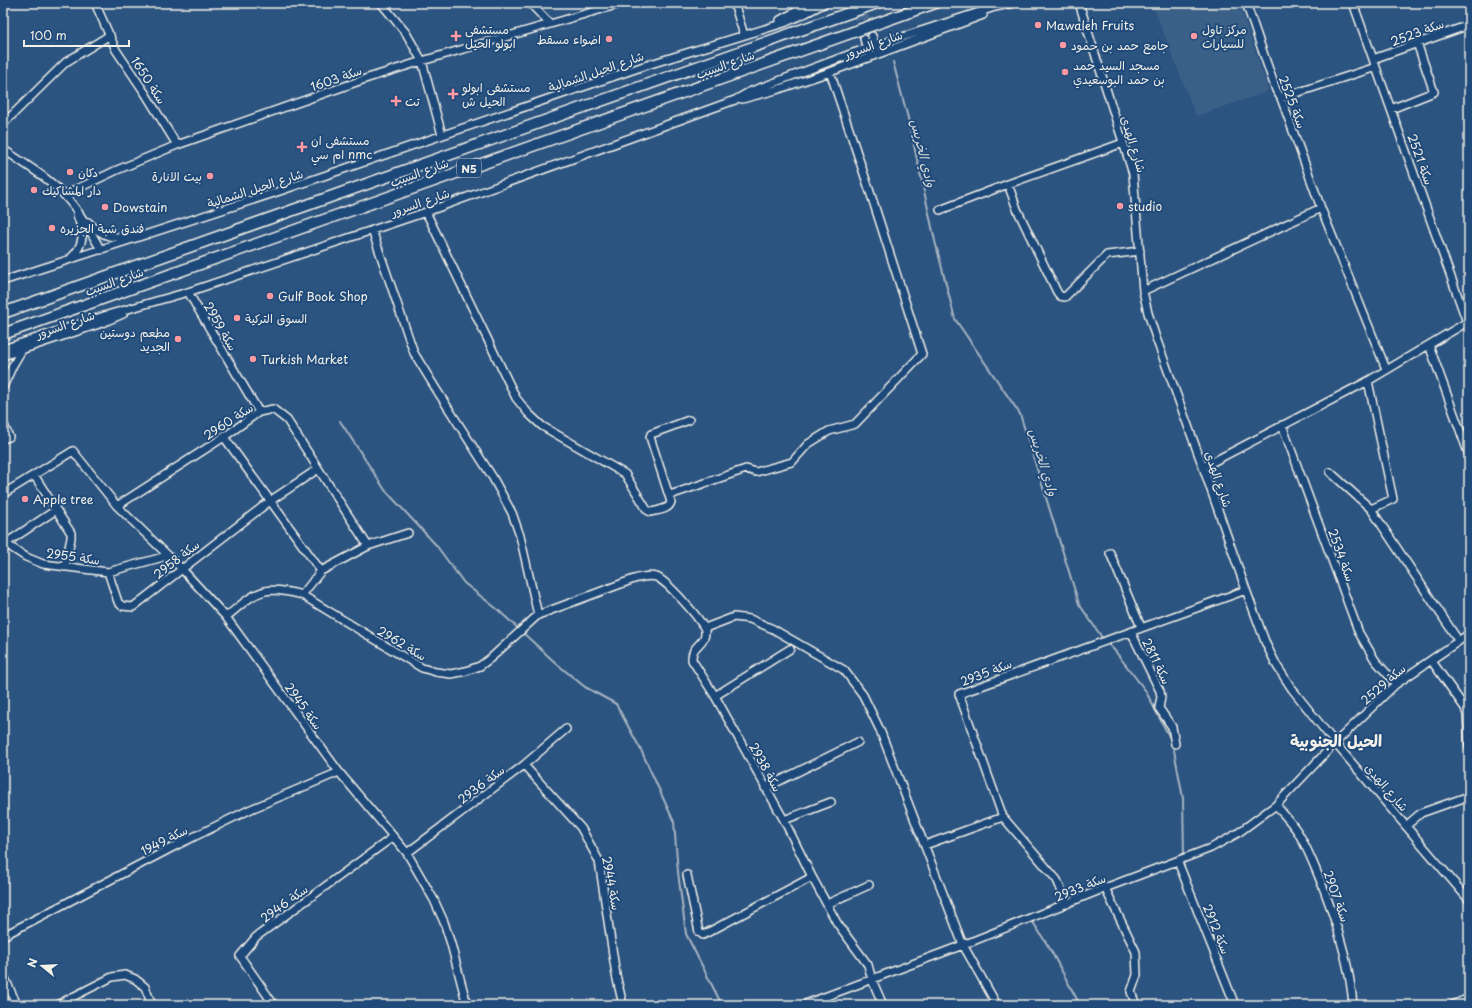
<svg xmlns="http://www.w3.org/2000/svg" width="1472" height="1008" font-family="'Playpen Sans','Playpen Sans Arabic',sans-serif">
<rect width="100%" height="100%" fill="#2c5481"/>
<filter id="ink" filterUnits="userSpaceOnUse"><feTurbulence type="fractalNoise" baseFrequency=".025" numOctaves="2"/><feDisplacementMap in="SourceGraphic" scale="8" xChannelSelector="R" yChannelSelector="G"/><feConvolveMatrix kernelMatrix="1 2 1 2 8 2 1 2 1" color-interpolation-filters="sRGB"/></filter>
<g filter="url(#ink)">
<path fill="#3b6088" d="M1163,3H1239L1268,90L1264,93L1196,116L1154,8L1158,7L1157,5Z"/>
<g fill="none" stroke-linecap="round" stroke-linejoin="round">
<path stroke="#a7b4c0" stroke-width="2" d="M893,62L908,118L935,241L955,319L1020,414L1079,604L1103,639
M340,421L385,490L436,545L464,583L497,609L558,665L585,687L616,704L641,750L674,822L678,872L686,934L722,1005
M1106,642L1115,651L1145,690L1171,740
M1173,745L1183,798L1184,856
M1031,919L1050,949L1080,1005"/>
<path stroke="#4a6c90" stroke-width="7" stroke-dasharray="7 3.5" stroke-linecap="butt" d="M853,3L864,39
M860,3L872,36"/>
<defs>
<path id="minor" d="M95,3L116,50L145,93L177,145
M381,3L406,33L422,61L442,135
M530,3L550,24
M734,3L744,35
M1079,3L1133,174L1143,291L1148,313L1156,338L1203,467L1246,590L1266,644L1277,666L1292,689L1335,743L1469,900
M1246,3L1276,90L1281,98L1321,208L1386,369
M1353,3L1467,322
M780,20L812,3
M872,36L876,49
M864,39L868,52
M1373,59L1469,25
M1281,98L1376,67
M742,99L776,90L830,72L983,15
M1391,109L1434,92L1417,43
M3,124L66,62L110,35
M3,149C24,164 48,177 65,196C80,212 90,231 101,250
M1008,184L1017,209L1057,292L1060,296L1065,297L1107,255L1140,251
M64,195L117,170L177,145L368,78L422,61L623,3
M940,210L1008,184L1123,143
M426,212L516,398L528,413L542,426L625,474L647,510L651,512C658,510 669,510 671,502L650,437L651,434L654,433L689,420
M88,222C104,238 113,239 134,235
M372,230L414,353L436,389L493,478L512,513L520,536L538,615
M71,258C85,244 84,233 77,215
M3,281L271,194L644,66L784,23L806,13L825,3
M1143,291L1321,208
M188,292L259,412
M1429,345L1469,455
M3,349L107,315L188,292L426,212L735,100L749,92L856,52L995,7L1013,3
M3,356L102,323L123,314
M1368,381L1393,499L1371,509
M3,387L13,365L22,350
M3,423L9,437L3,439
M1282,425L1359,633L1375,660L1396,684
M224,437L321,571
M1203,467L1368,381L1469,321
M1330,472L1371,509L1458,640
M34,475L71,533V538L65,567
M3,494L73,451L117,506L181,568L226,617L339,772L407,853L434,900L444,922L451,944L467,1005
M670,495L746,469L756,472L792,462L808,444L829,431L855,424L922,354L873,201L830,72
M117,506L224,437L259,412L273,409L287,420L368,546
M3,542L26,557L43,564L108,572L167,556
M6,543L56,510
M1110,553L1141,627
M108,572L118,602L122,606L133,607L270,501L318,469
M302,595L321,571L368,546L408,533
M226,617C257,592 261,584 302,595L422,668L436,672L451,674L466,671L480,666L492,657L538,615L634,579C641,577 649,575 656,577C665,579 705,623 705,631C706,645 691,644 692,660L715,696L784,820L812,877L837,923L868,965L872,980L883,1005
M705,628L734,617L750,619L773,629L844,670L863,695L880,730L963,945L997,1005
M1131,632L1160,691L1161,697L1159,708L1172,727L1175,744
M1431,660L1465,708L1467,715L1469,746
M715,696L790,649
M524,765L581,828L599,861L616,975L623,1005
M765,788L858,742
M1276,805C1283,814 1291,822 1297,831C1308,848 1315,868 1323,887C1337,924 1350,965 1353,1005
M784,820L831,802
M1406,826L1421,813L1469,796
M925,845L1003,817
M407,853L524,765L566,729
M1178,862L1235,1005
M687,875L699,932L703,935L812,877
M1105,888L1136,952L1137,975L1131,992L1136,1005
M827,904L869,885
M1067,904L1057,880L1003,817L959,694L1246,590
M3,936L179,844L251,809L339,772
M3,974L17,1005
M57,1005L112,977L125,975L135,979L145,987L152,1005
M274,1005L240,956L256,937L393,837
M803,1005L963,945L1105,888L1211,848L1238,833L1276,805L1335,743L1396,684L1469,634
M1452,1005L1469,998"/>
<path id="highway" d="M3,313L877,3
M3,334L935,3"/>
</defs>
<use href="#minor" stroke="#f4f1e8" stroke-width="10"/>
<use href="#highway" stroke="#f4f1e8" stroke-width="13"/>
<use href="#minor" stroke="#1f4a7a" stroke-width="7"/>
<use href="#highway" stroke="#1f4a7a" stroke-width="10"/>
</g>
</g>
<g fill="#ff9aa2" stroke="#1f4a7a" stroke-width="1.5">
<circle cx="1038" cy="25" r="4"/>
<path d="M454 30h4v4h4v4h-4v4h-4v-4h-4v-4h4z"/>
<circle cx="1194" cy="36" r="4"/>
<circle cx="609" cy="39" r="4"/>
<circle cx="1063" cy="45" r="4"/>
<circle cx="1065" cy="72" r="4"/>
<path d="M451 88h4v4h4v4h-4v4h-4v-4h-4v-4h4z"/>
<path d="M394 95h4v4h4v4h-4v4h-4v-4h-4v-4h4z"/>
<path d="M300 141h4v4h4v4h-4v4h-4v-4h-4v-4h4z"/>
<circle cx="70" cy="172" r="4"/>
<circle cx="210" cy="176" r="4"/>
<circle cx="34" cy="190" r="4"/>
<circle cx="1120" cy="206" r="4"/>
<circle cx="105" cy="207" r="4"/>
<circle cx="52" cy="228" r="4"/>
<circle cx="270" cy="296" r="4"/>
<circle cx="237" cy="318" r="4"/>
<circle cx="178" cy="339" r="4"/>
<circle cx="253" cy="359" r="4"/>
<circle cx="25" cy="499" r="4"/>
</g>
<g text-anchor="middle" dominant-baseline="central" stroke-width="4" stroke-linejoin="round" paint-order="stroke">
<rect fill="#1f4a7a" stroke="#b4bfc7" stroke-width="1" x="457" y="159" width="24" height="18" rx="3"/>
<g font-size="11" font-weight="bold" fill="#f4f1e8">
<text x="469" y="168">N5</text>
</g>
<g font-size="12" fill="#f4f1e8" stroke="#1f4a7a" text-anchor="start">
<text x="1046" y="25">Mawaleh Fruits</text>
<text x="465" y="29">مستشفى<tspan x="465" dy="14">ابولو الحيل</tspan></text>
<text x="1202" y="29">مركز تاول<tspan x="1202" dy="14">للسيارات</tspan></text>
<text x="601" y="39" text-anchor="end">اضواء مسقط</text>
<text x="1071" y="45">جامع حمد بن حمود</text>
<text x="1073" y="65">مسجد السيد حمد<tspan x="1073" dy="14">بن حمد البوسعيدي</tspan></text>
<text x="462" y="87">مستشفى ابولو<tspan x="462" dy="14">الحيل ش</tspan></text>
<text x="405" y="101">تت</text>
<text x="311" y="140">مستشفى ان<tspan x="311" dy="14">ام سي nmc</tspan></text>
<text x="78" y="172">دكان</text>
<text x="202" y="176" text-anchor="end">بيت الانارة</text>
<text x="42" y="190">دار المشاكيك</text>
<text x="1128" y="206">studio</text>
<text x="113" y="207">Dowstain</text>
<text x="60" y="228">فندق شبة الجزيره</text>
<text x="278" y="296">Gulf Book Shop</text>
<text x="245" y="318">السوق التركية</text>
<text x="170" y="332" text-anchor="end">مطعم دوستين<tspan x="170" dy="14">الجديد</tspan></text>
<text x="261" y="359">Turkish Market</text>
<text x="33" y="499">Apple tree</text>
</g>
<g font-size="12" fill="#f4f1e8" stroke="#1f4a7a">
<text transform="translate(1417 32) rotate(-20)">سكة 2523</text>
<text transform="translate(873 44) rotate(-20)">شارع السرور</text>
<text transform="translate(725 64) rotate(-20)">شارع السيب</text>
<text transform="translate(596 71) rotate(-19)">شارع الحيل الشمالية</text>
<text transform="translate(336 78) rotate(-19)">سكة 1603</text>
<text transform="translate(149 80) rotate(57)">سكة 1650</text>
<text transform="translate(1293 102) rotate(69)">سكة 2525</text>
<text transform="translate(1134 144) rotate(73)">شارع الهدى</text>
<text transform="translate(1421 159) rotate(70)">سكة 2521</text>
<text transform="translate(419 172) rotate(-20)">شارع السيب</text>
<text transform="translate(255 188) rotate(-18)">شارع الحيل الشمالية</text>
<text transform="translate(420 202) rotate(-19)">شارع السرور</text>
<text transform="translate(114 281) rotate(-20)">شارع السيب</text>
<text transform="translate(65 324) rotate(-19)">شارع السرور</text>
<text transform="translate(221 326) rotate(60)">سكة 2959</text>
<text transform="translate(228 421) rotate(-33)">سكة 2960</text>
<text transform="translate(1219 479) rotate(71)">شارع الهدى</text>
<text transform="translate(1342 555) rotate(70)">سكة 2534</text>
<text transform="translate(73 556) rotate(8)">سكة 2955</text>
<text transform="translate(176 559) rotate(-38)">سكة 2958</text>
<text transform="translate(402 643) rotate(31)">سكة 2962</text>
<text transform="translate(1157 661) rotate(64)">سكة 2811</text>
<text transform="translate(986 672) rotate(-21)">سكة 2935</text>
<text transform="translate(1383 684) rotate(-41)">سكة 2529</text>
<text transform="translate(304 706) rotate(54)">سكة 2945</text>
<text transform="translate(766 767) rotate(61)">سكة 2938</text>
<text transform="translate(481 784) rotate(-37)">سكة 2936</text>
<text transform="translate(1387 787) rotate(49)">شارع الهدى</text>
<text transform="translate(164 840) rotate(-27)">سكة 1949</text>
<text transform="translate(612 883) rotate(79)">سكة 2944</text>
<text transform="translate(1080 887) rotate(-22)">سكة 2933</text>
<text transform="translate(1337 896) rotate(70)">سكة 2907</text>
<text transform="translate(284 903) rotate(-36)">سكة 2946</text>
<text transform="translate(1217 929) rotate(68)">سكة 2912</text>
</g>
<g font-size="13" font-style="italic" fill="#dadddb" stroke="#1f4a7a">
<text transform="translate(924 153) rotate(76)">وادي الخريس</text>
<text transform="translate(1044 462) rotate(73)">وادي الخريس</text>
</g>
<g font-size="16" font-weight="bold" fill="#f4f1e8" stroke="#1f4a7a">
<text x="1336" y="740">الحيل الجنوبية</text>
</g>
</g>
<rect width="1472" height="1008" fill="none" stroke="#1f4a7a" stroke-width="16"/>
<rect x="8" y="8" width="1456" height="992" fill="none" stroke="#f4f1e8" stroke-width="1.5" filter="url(#ink)"/>
<g transform="translate(42 966) rotate(288)" stroke="#1f4a7a" stroke-width="3" paint-order="stroke">
<path d="M0-3L7 15L0 10L-7 15Z" fill="#f4f1e8"/>
<text y="-6" font-size="11" font-weight="bold" text-anchor="middle" fill="#f4f1e8">N</text>
</g>
<path d="M24 40v6h105v-6" fill="none" stroke="#f4f1e8" stroke-width="2"/>
<text x="30" y="40" font-size="12" fill="#f4f1e8" stroke="#1f4a7a" stroke-width="3" paint-order="stroke">100 m</text>
</svg>
